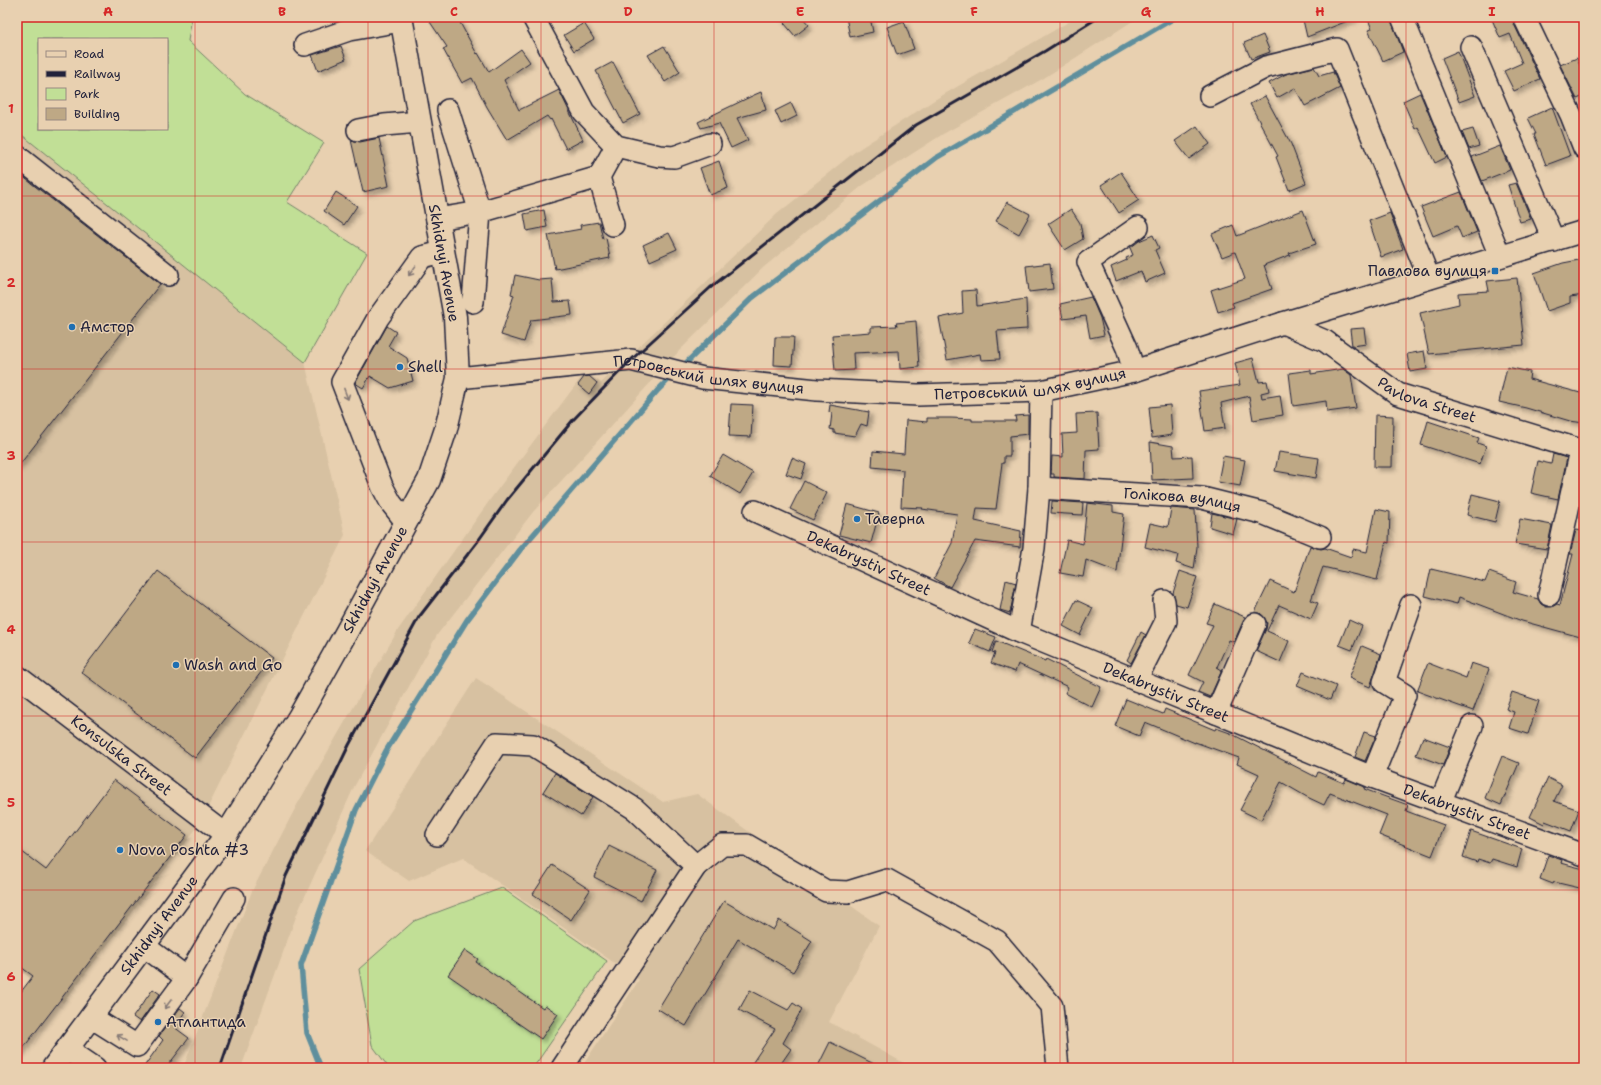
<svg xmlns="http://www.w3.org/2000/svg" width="1601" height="1085" font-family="'Shantell Sans',sans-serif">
<defs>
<filter id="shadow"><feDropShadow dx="3.5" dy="3.5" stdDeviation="2" flood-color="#0004"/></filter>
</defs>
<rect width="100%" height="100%" fill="#e8d0b0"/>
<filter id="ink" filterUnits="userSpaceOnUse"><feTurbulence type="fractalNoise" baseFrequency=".025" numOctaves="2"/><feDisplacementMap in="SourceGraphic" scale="8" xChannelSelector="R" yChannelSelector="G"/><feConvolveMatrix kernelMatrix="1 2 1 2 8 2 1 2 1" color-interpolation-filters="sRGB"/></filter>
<g filter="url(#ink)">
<path fill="#d7c1a1" d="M1077,17H1139L1044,78L943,134L862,186L764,267L680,350L533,512L437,635L354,787L297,914L241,1068H183L252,891L297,805L398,630L492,497L580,379L586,373L601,383L777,214L856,151L936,99Z
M17,131L305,362L345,535L199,825L63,1003L17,968Z
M476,678L663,802L697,794L879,926L829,1022L913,1068H581L639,980L463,858L409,881L365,851Z"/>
<path fill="#c1df96" stroke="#728068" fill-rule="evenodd" d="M17,17H192L188,41L245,94L324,143L287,202L367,253L305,362L17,131ZM39,39H167V129H39Z
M502,888L607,961L533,1068H389L372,1045L359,969L414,921Z"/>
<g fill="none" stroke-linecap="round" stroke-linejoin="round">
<path stroke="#5f8f9d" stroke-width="5.5" d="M681,368L752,298L936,158L1176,17
M321,1068L307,1033L301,965L356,810L386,751L467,620L520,550L658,390L673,375"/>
</g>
<path fill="#bea885" stroke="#22223b" filter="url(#shadow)" d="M437,17H457L477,54L478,53L489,72L521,49L530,62L504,80L519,110L559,90L583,140L566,149L551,119L550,120L547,116L507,140L487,107L472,78L462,83L453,67L443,49L447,47L430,22Z
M779,17H802L809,25L795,36Z
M846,17H870L873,32L850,37Z
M1313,17H1355V18L1307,37L1303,20Z
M1367,17H1390L1403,52L1383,61L1368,30L1372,29Z
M1491,17H1512L1513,22L1540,79L1514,91L1504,71L1522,63L1510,34L1500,38Z
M904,21L914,49L897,55L887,27Z
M584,23L594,39L574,51L564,35Z
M1263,35L1270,52L1251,59L1244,43Z
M341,46L346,59L318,71L312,55Z
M664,46L680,72L665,82L648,55Z
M1458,51L1475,96L1459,102L1442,58Z
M1577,58L1584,76V96L1577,99L1560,65Z
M613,62L640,114L623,123L596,71Z
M1314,67L1319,76L1333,72L1340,88L1305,106L1295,88L1277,98L1269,83L1286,74Z
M761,92L766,110L737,118L748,140L731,148L719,123L701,128L698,122L754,95Z
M1420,93L1447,157L1435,163L1418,127L1415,129L1403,101Z
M1265,96L1291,144L1306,183L1289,190L1276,157L1278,156L1250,104Z
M791,103L797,116L781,124L775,111Z
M1552,107L1570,156L1546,165L1534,134H1536L1528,118Z
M1197,126L1210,144L1189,159L1175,141Z
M1473,129L1479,146L1469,149L1462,132Z
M379,138L389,186L363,192L351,140L360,142Z
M1500,146L1510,170L1482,181L1472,157Z
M719,161L728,188L710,195L700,168Z
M17,172L160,284L17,468Z
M1121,172L1139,200L1119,213L1101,185Z
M1516,183L1531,219L1520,222L1508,185Z
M336,192L357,206L344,225L324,211Z
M1461,192L1477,232L1462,238L1457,226L1433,236L1421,207Z
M1007,202L1030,214L1019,234L996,221Z
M1071,209L1080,223L1083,239L1065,250L1048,224Z
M544,210L547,227L527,231L524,214Z
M1303,210L1316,244L1289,253L1290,255L1264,265L1272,289L1232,303L1234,307L1218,312L1211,290L1245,279L1235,252L1222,257L1212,234L1233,225L1237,236Z
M1390,213L1403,249L1381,257L1369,221Z
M599,222L603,239L606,238L610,258L555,269L548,235L581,229L580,225Z
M669,233L677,249L650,261L643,245Z
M1153,235L1159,248L1155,250L1165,273L1145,282L1141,271L1116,281L1111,267L1127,260L1126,258L1133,255L1130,248L1139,241Z
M1584,259V295L1570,297V303L1547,311L1534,273L1563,263Z
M1050,263L1053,289L1029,292L1026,266Z
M515,275L539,280L552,279L554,302L570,301L572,315L531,320L524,342L501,335L514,295L511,294Z
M1517,278L1524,345L1429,354L1420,313L1459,304L1458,293L1489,291L1487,281Z
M976,290L977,306L1026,299L1027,329L997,331L1000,359L981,360L980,354L947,360L939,318L963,313L962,291Z
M1091,297L1100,318L1104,335L1090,338L1086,316L1063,319L1060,304Z
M916,321L919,367L900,369L899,351L853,353L854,370L835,371L832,335L871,332V327L897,326L896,323Z
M387,326L396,332L388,346L407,358L413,381L390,388L370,376L363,388L355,383Z
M1364,328L1366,344L1352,346L1350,329Z
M775,337H794L792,366L774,365Z
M1424,351L1427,369L1410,372L1407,354Z
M1253,358L1259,382L1267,381L1269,391L1261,393L1262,398L1280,395L1283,415L1253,420L1249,396L1221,403L1225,428L1205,431L1199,391L1240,385L1235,363Z
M1507,367L1530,372L1529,379L1584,394V423L1570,421L1526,408L1499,402Z
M1343,369L1351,375L1356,408L1327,412L1326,401L1293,406L1289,373L1311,370V374Z
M589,376L597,383L589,394L578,385L584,377Z
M731,404L753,405L751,437L729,436Z
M830,405L869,412L867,426L861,424L855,436L834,433V430L830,429L832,413L829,412Z
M1170,405L1172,435L1152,438L1149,407Z
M1097,413L1099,449L1086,450L1085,479L1054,477V474H1051L1052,456L1063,457L1062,434L1077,433L1076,414Z
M1028,415V434L1010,436V456H1004V463H1002L996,509L977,508L975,521L1021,531L1020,547L975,541L950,587L934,578L952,543L957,514L922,509L923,508L901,507L903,470L872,467L873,451L904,454L906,420L927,422V418H951L972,419V421H1016L1015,416Z
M1375,415L1393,416L1392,467H1374Z
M1428,421L1479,438L1477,443L1486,446L1480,464L1421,445Z
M1150,442L1173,446L1174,457L1192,456L1193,478L1152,480Z
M1279,452L1319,458L1316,478L1275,471Z
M1553,454L1567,458L1558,499L1531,493L1538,461L1551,464Z
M723,455L753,473L740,494L710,476Z
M1223,456L1245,460L1240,486L1218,482Z
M792,458L806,464L801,479L786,474Z
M804,481L827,493L813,520L790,509Z
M1472,494L1500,501L1495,522L1467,515Z
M1052,501L1083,503L1082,515L1051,513Z
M1087,503L1113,506V512L1124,514L1117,572L1086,560L1083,577L1060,573L1067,540L1083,544Z
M847,504L879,513L871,543L839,535Z
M1171,508L1195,510L1197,547L1194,569L1176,563L1178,555L1145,547L1150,523L1168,527Z
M1376,509L1390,512L1389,543L1386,542L1377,580L1323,567L1311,600L1318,603L1311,619L1279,605L1267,631L1289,641L1280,662L1256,651L1266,629L1267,623L1264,617L1260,613L1255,612L1270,581L1294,592L1310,546L1321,549L1325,548L1351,557L1353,549L1367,552Z
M1212,513L1237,519L1233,534L1210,527Z
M1520,519L1552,525L1547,549L1515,544Z
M1576,530L1584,531V638L1522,621L1459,597L1457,604L1425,596L1431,569L1485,582L1489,572L1516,582L1513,592L1538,599L1541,604L1546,607H1552L1557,604L1560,605L1573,554H1570Z
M158,571L272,658L195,758L81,672Z
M1180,571L1197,577L1187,607L1176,604L1173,593Z
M1006,580L1016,583L1010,613L1000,610Z
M1076,600L1093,608L1080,635L1063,626Z
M1215,604L1245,617L1234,642L1229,640L1217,667L1222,670L1210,697L1198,692L1203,682L1189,675L1213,625L1206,623Z
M1349,620L1362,626L1352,650L1339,645Z
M975,629L996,637L990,652L969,643Z
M1141,632L1146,635L1131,663L1127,660Z
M996,641L1045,661L1046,659L1101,687L1092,707L1065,693L1068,687L1018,664L1015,672L991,663L995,653L992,652Z
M1362,646L1381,654L1370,687L1349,678Z
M1428,663L1466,678L1471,663L1489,669L1473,711L1417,691Z
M1303,672L1336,686L1330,700L1297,686Z
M1512,692L1539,701L1528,734L1509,728L1514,712L1506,709Z
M1126,699L1163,714L1165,709L1215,730L1216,728L1230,733L1316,777L1318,772L1344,783L1346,779L1365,787L1364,789L1408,805L1406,811L1444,825L1432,856L1379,835L1387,815L1330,793L1324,805L1307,797L1281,782L1261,820L1240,810L1259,774L1237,764L1239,758L1195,742V743L1145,722L1139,736L1115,726Z
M1364,732L1376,736L1365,761L1355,757Z
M1423,737L1450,747L1443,765L1416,755Z
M1502,756L1519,763L1501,805L1485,798Z
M555,773L593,797L581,816L543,792Z
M1548,778L1562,785L1554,801L1579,810L1571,831L1545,821L1544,824L1530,817Z
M114,780L187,835L17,1056V997L33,976L17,964V848L46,870Z
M1471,831L1522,849L1517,867L1492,859L1490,863L1478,859L1477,862L1463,857Z
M609,846L657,870L641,901L594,877Z
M1548,855L1562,860L1561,863L1584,869V889L1554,882L1553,884L1540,879Z
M552,865L590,890L571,920L533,894Z
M724,901L773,930L779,920L812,941L793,972L738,939L686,1026L658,1009Z
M465,950L478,959L476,962L543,1008L545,1005L558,1014L541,1039L448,975Z
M153,989L160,994L140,1022L133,1017Z
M750,990L788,1010L793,1003L802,1009L783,1043L791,1049L778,1068H749L775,1029L739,1010Z
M180,1008L185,1012L174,1027L189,1038L166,1068H143L163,1040L159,1036Z
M830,1042L882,1068H817Z"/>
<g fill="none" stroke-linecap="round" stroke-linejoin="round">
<defs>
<g id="minor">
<path d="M533,17L584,112L616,146L659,156L674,157L710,144"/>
<path d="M1402,17L1500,256"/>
<path d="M1524,17L1571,115L1584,148"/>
<path d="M305,45L349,30L401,21"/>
<path d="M1471,47L1554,241"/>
<path d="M1210,96L1266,67L1337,49L1429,278"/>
<path d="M448,110L480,212L473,302"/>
<path d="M358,130L384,125L420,122"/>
<path d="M17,156L168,275"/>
<path d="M599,177L613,225"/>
<path d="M437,219L480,212L599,177L616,146"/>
<path id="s1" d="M1283,323L1325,341L1398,394L1584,451"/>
<path d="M1134,371L1127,348L1088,262L1138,227"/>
<path id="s2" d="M458,378L631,360L703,378L817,390L918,395L1041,391L1134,371L1283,323L1584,231"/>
<path id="s3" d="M1039,488L1202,498L1262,513L1320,537"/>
<path id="s4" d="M755,511L1019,632L1136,680L1372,777L1584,855"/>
<path d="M406,522L391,503L382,486L342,382L378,318L422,257L443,252"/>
<path d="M1549,595L1581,450"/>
<path d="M1019,632L1034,548L1039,488L1041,391"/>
<path id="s5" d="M17,676L226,835"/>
<path d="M1136,680L1166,621L1164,601"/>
<path d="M1216,713L1255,624"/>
<path d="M1372,777L1405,695L1384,682L1411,605"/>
<path d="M1440,803L1472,726"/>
<path d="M437,835L497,743L533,745L635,809L696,866L562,1068"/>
<path d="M696,866L722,845H747L826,891L848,892L887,880L997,941L1052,1006L1058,1068"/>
<path d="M144,946L187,978"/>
<path d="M91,1017L137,1046L187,978L234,898"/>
<path d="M67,1049L95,1068"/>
</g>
<g id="major">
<path id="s6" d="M53,1068L226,835L299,717L347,631L429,480L446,429L458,378L455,317L401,17"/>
</g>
</defs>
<use href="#minor" stroke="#22223b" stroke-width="24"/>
<use href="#major" stroke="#22223b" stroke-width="25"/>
<use href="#minor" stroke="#e8d0b0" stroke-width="21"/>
<use href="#major" stroke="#e8d0b0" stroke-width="22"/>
<path stroke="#22223b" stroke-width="3" d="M220,1068L286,876L349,745L419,617L478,541L507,500L573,420L631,360L710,288L916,125L1045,51L1099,17"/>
</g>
<defs><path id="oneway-shaft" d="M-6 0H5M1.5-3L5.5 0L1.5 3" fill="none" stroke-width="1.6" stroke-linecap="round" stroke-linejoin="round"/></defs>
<g stroke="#857976">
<use href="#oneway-shaft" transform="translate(412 271) rotate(126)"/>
<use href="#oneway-shaft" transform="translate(346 394) rotate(69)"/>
<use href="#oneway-shaft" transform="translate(168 1004) rotate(127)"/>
<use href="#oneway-shaft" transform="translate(122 1038) rotate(-149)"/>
</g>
</g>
<path fill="none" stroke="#d62828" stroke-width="1" stroke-opacity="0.55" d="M195,17V1068M368,17V1068M541,17V1068M714,17V1068M887,17V1068M1060,17V1068M1233,17V1068M1406,17V1068M17,196H1584M17,369H1584M17,542H1584M17,716H1584M17,890H1584"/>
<g fill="#1f6fb2" stroke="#e8d0b0" stroke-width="1.5">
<rect x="1491" y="267" width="8" height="8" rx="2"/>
<circle cx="72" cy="327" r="4"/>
<circle cx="400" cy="367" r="4"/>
<circle cx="857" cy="519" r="4"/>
<circle cx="176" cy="665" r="4"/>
<circle cx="120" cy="850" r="4"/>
<circle cx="158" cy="1022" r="4"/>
</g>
<g text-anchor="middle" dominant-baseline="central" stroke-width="3" stroke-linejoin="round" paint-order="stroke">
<g font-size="15" fill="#22223b" stroke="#e8d0b0">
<text transform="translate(444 263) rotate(80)">Skhidnyi Avenue</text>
<text stroke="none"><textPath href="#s2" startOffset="253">Петровський шлях вулиця</textPath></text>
<text stroke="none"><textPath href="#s2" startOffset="577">Петровський шлях вулиця</textPath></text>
<text stroke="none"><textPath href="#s1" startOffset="165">Pavlova Street</textPath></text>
<text stroke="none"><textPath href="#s3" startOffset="144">Голікова вулиця</textPath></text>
<text stroke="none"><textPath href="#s4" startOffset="125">Dekabrystiv Street</textPath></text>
<text stroke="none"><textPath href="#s6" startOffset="586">Skhidnyi Avenue</textPath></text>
<text stroke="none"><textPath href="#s4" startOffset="449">Dekabrystiv Street</textPath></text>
<text stroke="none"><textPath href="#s5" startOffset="131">Konsulska Street</textPath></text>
<text stroke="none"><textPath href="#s4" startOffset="773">Dekabrystiv Street</textPath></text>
<text stroke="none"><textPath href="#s6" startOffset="178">Skhidnyi Avenue</textPath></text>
</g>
<g font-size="15" fill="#22223b" stroke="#e8d0b0" text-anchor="start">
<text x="1487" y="271" text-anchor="end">Павлова вулиця</text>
<text x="80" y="327">Амстор</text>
<text x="408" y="367">Shell</text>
<text x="865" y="519">Таверна</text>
<text x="184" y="665">Wash and Go</text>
<text x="128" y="850">Nova Poshta #3</text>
<text x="166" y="1022">Атлантида</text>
</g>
</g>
<rect width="1601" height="1085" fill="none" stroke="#e8d0b0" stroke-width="44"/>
<rect x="38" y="38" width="130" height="92" fill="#e8d0b0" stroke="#998a81"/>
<rect x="46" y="51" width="20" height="6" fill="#e8d0b0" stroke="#998a81"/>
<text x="74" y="58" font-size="12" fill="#22223b">Road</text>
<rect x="46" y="71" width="20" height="6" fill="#22223b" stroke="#998a81"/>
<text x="74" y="78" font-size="12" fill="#22223b">Railway</text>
<rect x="46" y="88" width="20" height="12" fill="#c1df96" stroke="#998a81"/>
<text x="74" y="98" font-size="12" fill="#22223b">Park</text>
<rect x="46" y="108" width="20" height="12" fill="#bea885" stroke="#998a81"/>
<text x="74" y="118" font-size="12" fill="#22223b">Building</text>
<rect x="22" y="22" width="1557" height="1041" fill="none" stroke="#d62828" stroke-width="1.5"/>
<g font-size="13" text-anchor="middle" font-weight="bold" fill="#d62828">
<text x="108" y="16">A</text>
<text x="282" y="16">B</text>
<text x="454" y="16">C</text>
<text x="628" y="16">D</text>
<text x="800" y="16">E</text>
<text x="974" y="16">F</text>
<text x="1146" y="16">G</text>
<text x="1320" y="16">H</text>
<text x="1492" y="16">I</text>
<text x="11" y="113">1</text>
<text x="11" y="287">2</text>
<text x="11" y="460">3</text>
<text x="11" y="634">4</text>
<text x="11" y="807">5</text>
<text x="11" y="981">6</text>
</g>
</svg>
